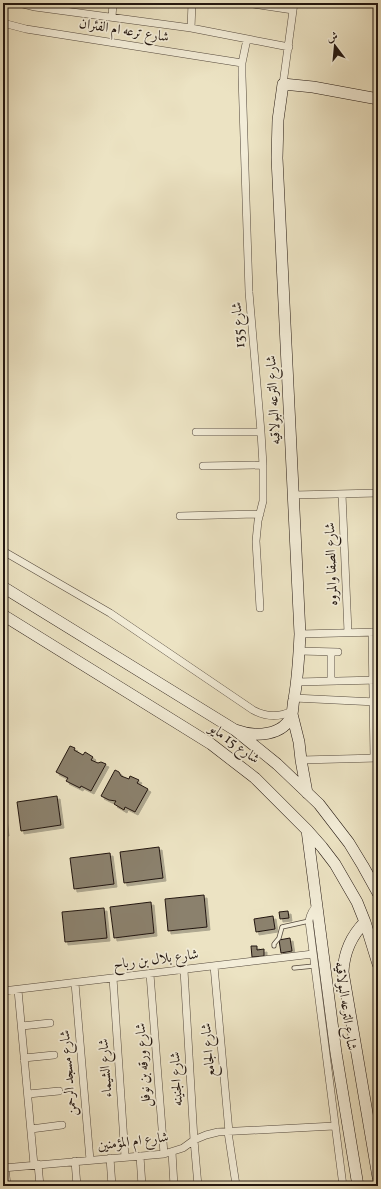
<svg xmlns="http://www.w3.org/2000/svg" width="381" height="1189" font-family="Vollkorn,Amiri,serif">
<defs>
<filter id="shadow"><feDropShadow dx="3" dy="3" stdDeviation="0" flood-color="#0004"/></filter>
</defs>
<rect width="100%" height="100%" fill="#ece3c3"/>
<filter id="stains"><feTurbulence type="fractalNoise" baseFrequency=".005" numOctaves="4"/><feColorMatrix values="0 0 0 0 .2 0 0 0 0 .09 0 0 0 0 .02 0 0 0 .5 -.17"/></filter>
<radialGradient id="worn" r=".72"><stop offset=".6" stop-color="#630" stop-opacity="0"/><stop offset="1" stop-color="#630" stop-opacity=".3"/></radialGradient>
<path fill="#8b816d" stroke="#221610" filter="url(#shadow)" d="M70,746L75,748L74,750L83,755L85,752L93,757L91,760L98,763L101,762L106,764L91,791L81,786L80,788L66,781L68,778L56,772Z
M115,770L119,772L121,776L129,779L130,776L139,780L137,783L148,789L135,812L125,807L124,810L114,804L116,801L109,800L101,796Z
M57,796L61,825L21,831L17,802Z
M3,807L6,833H3Z
M159,847L163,878L124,883L120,852Z
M110,853L114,884L74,889L70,858Z
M204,895L207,927L168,931L165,899Z
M151,902L154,933L114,938L110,907Z
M104,908L107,938L65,942L62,912Z
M288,911L289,918L280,919L279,912Z
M273,916L275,929L256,932L254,919Z
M290,938L292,951L281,953L279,940Z
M251,946H257V950L264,949V956L252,957Z"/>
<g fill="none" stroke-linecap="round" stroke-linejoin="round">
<defs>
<path id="lane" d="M274,946V944L279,938L282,927L309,921
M294,968L314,966"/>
<path id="street" d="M19,3L35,7L191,28L289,47
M246,3L293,10
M112,17L113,3
M3,23L26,29L242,63
M191,28L192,3
M247,39L242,63V76L249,292L261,432L263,465V501L258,521L256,541L260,608
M283,84L294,3
M196,432H261
M203,466L263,465
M342,494L348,632
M294,495L378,493
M180,516L260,514
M3,551L110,613L253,710C266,717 278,718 292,711
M372,632L374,758
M300,634L378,632
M299,651L338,652
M331,652V681
M297,682L378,680
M294,698L376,702
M301,760L378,758
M317,906C312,910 310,915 309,921L343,1186
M214,966L229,1132
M184,970L194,1140L198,1186
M150,974L164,1154
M113,978L125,1157
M75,983L90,1160
M18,990L34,1165
M3,991L313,954
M22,1026L50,1023
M24,1058L54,1055
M28,1094L59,1091
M31,1129L62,1125
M228,1132L236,1185
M172,1152L174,1186
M140,1156L142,1186
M110,1158L112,1186
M75,1161L77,1186
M38,1164L40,1186
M5,1167L7,1186
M3,1168L164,1154L183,1148L194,1140L206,1135L218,1132L334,1126"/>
<path id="secondary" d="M3,587L235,730L277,764L319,804L349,843L363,866L378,893
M3,615L211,744L255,778L307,830L322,847L335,864L357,902L365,922L378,964
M292,714L299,742L301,760L307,793
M235,730C254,737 284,737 292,714C293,709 293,703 294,699C298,677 299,655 300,634L277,158L278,120L283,84L313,87L378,99
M307,830L336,1053L358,1186
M365,922C351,936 344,952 343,972L378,1177"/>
</defs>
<use href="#lane" stroke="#54493d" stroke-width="5"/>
<use href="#street" stroke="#54493d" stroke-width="8"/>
<use href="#secondary" stroke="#221610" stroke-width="12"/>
<path stroke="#221610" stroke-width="1.5" stroke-dasharray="1 2" stroke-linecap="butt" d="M269,432H280"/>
<use href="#lane" stroke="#f3edd8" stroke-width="3.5"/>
<use href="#street" stroke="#f3edd8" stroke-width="7"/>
<use href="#secondary" stroke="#f3edd8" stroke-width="11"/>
</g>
<g text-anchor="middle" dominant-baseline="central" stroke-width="3.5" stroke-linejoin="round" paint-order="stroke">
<g font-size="14" fill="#221610" stroke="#f3edd8">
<text transform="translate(124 31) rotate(9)">شارع ترعه ام الفئران</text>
<text transform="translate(239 325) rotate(-95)">شارع 135</text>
<text transform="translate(274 400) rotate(-93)">شارع الترعه البولاقيه</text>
<text transform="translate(332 564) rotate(-92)">شارع الصفا والمروه</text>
<text transform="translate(234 744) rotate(36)">شارع 15 مايو</text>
<text transform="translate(156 960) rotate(-7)">شارع بلال بن رباح</text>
<text transform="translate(345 1006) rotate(82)">شارع الترعه البولاقيه</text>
<text transform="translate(209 1050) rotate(-95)">شارع الجامع</text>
<text transform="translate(144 1065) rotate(-94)">شارع ورقه بن نوفل</text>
<text transform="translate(106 1068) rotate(-94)">شارع الشيماء</text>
<text transform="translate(69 1073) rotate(-95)">شارع مسجد الرحمن</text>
<text transform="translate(177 1079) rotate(-93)">شارع الجنينه</text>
<text transform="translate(133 1142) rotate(-7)">شارع ام المؤمنين</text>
</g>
</g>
<rect width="381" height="1189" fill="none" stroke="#ece3c3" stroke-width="16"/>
<rect x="4" y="4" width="373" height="1181" fill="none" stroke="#221610" stroke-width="2"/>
<rect x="8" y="8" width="365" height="1173" fill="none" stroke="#221610"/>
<g transform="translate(335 46) rotate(344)" stroke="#f3edd8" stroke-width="3" paint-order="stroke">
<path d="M0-3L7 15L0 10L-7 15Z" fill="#221610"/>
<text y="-6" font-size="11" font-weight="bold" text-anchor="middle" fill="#221610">ش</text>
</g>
<rect width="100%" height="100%" filter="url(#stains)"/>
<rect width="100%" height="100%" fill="url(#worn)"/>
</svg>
